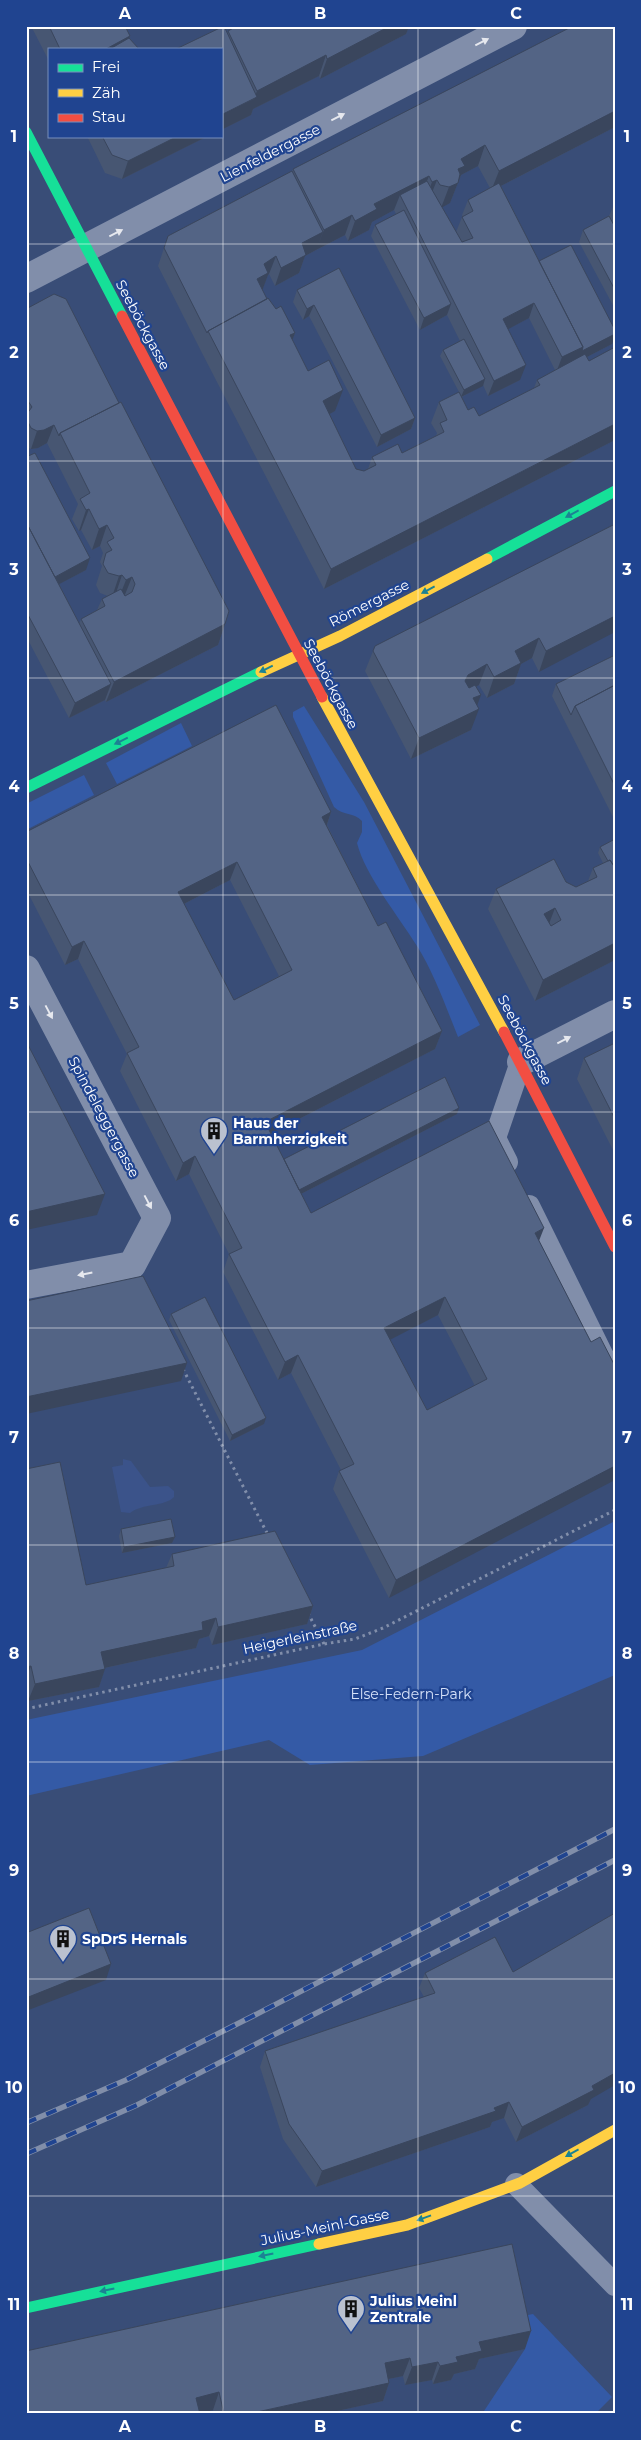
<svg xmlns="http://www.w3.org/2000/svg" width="641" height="2440" font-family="Montserrat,sans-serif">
<rect width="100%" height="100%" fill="#394d77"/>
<path fill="#345aa6" d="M304,706L364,802L480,1025L458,1037C446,1007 434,973 417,946C399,917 365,875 357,843L362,832V821C354,812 343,816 334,807L293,717V712Z
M181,723L192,746L117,784L106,763Z
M84,775L94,795L26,830V804Z
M615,1521V1675L423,1756L310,1765L269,1740L26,1796V1720L362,1650Z
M533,2314L612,2397L598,2411L600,2414H482L525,2349L518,2317Z"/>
<path fill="#3b538a" d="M123,1459L131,1461L150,1487L168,1486L174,1491V1497C164,1507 143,1503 130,1513L121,1512L112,1467L123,1465Z"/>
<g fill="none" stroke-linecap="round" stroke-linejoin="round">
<path stroke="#818eaa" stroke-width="3" stroke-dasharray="2.5 4" stroke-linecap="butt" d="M183,1369L269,1537
M308,1613L324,1644
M26,1709L324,1644L355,1639L383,1628L615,1510"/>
<path stroke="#818eaa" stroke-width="22" d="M507,1162L495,1138L521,1062
M529,1206L603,1356L615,1372
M516,2184L615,2285"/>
<path stroke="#818eaa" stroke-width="28" d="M26,279L513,26
M26,969L157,1218L132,1265L26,1285
M521,1062L615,1014"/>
<path stroke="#16e098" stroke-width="11" d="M26,132L122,316
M487,559L615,491
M26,788L261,672
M26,2308L319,2244"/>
<path stroke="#ffcf43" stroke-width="11" d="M261,672L340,636L487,559
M322,697L504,1032
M319,2244L407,2225L520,2183L615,2130"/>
<path stroke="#f24e42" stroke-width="11" d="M122,316L322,697
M504,1032L615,1247"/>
<defs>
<path id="rail" d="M26,2123L126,2080L253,2016L615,1829
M26,2154L137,2105L615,1860"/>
</defs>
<use href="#rail" stroke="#818ea9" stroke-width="5.5"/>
<use href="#rail" stroke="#204490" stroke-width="4" stroke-dasharray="11" stroke-linecap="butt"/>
</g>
<path fill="#475672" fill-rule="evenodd" d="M31,26H125L130,36L129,38L139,49H49V61Z
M237,26H414L408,29L406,34L320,79L319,76L253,109L251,115L221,130V49L228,31Z
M615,127L501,186L539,261L612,344L587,357L589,361L615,347V440L324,589L201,351L158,266L168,236L292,171L293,169ZM478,166L490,188L468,200L462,215L463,217H462L456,232L442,207L450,203L461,175ZM394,210L396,214L375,225L371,236L420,330L447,315L460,341L443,350L440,356L459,392L439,402L431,423L437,433L436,436L402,453L372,457L368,469L364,471L356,469L329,414L335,411L308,371L292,340L295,333L267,299L262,290L268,275L269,274L275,286L299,273L305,256L345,235L348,241L369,230L372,222ZM529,318L555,370L537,380L534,388L479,416L468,410L462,397L483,385L488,396L520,380L508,329Z
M87,136H208L122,179L105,173Z
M615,206V309L579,242L583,230L609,216L613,207Z
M339,268L415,418L411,429L377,447L309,316L303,320L293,302L297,290Z
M26,309L225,624L218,645L106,702L105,700L69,718L26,636V457L86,570L59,584L79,624L81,619L97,610L102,599L108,596L100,593L96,585L102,566L100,562L103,553L100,546L92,550L81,530L79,531L72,519L78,504L47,443L38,448L31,449L26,447Z
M615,524L539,672L532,658L521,664L514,684L487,698L479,685L476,687L477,705L471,730L411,759L365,671L373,651Z
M615,655V821L552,696L556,684Z
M331,812L327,825L378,926L442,1031L435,1049L270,1134L284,1159L457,1114L301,1194L311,1213L539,1241L591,1342L389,1598L333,1489L339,1471L341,1470L291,1373L278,1380L223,1272L229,1254L189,1174L176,1181L120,1071L127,1054L78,959L65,965L26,889V832ZM230,880L279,976L234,1000L184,904ZM438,1315L475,1386L427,1410L390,1339Z
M615,839V960L535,1001L488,909L496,889L566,882L576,887L588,881L593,868L603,863L598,853L600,847Z
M615,1043V1154L577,1079L584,1058Z
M171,1314L264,1424L230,1441L169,1320Z
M26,1469L86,1585L166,1568L172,1554L313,1606L307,1624L212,1645L209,1636L199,1639L196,1648L105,1668L99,1687L28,1701L26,1693Z
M121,1529L175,1537L172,1543L122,1553L119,1536Z
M513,1972L591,2099L588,2105L516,2142L504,2118L492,2122L490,2127L316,2187L283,2139L260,2067L265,2051L424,1997L419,1988L425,1973Z
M615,2212V2221L613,2217Z
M525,2349L479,2359L475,2369L454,2374L451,2380L433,2384L432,2380L405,2385L403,2376L389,2379V2383L383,2401L323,2414H214L213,2410L199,2413L26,2351Z"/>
<path fill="#3a465d" d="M390,26H414L408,29L406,34L320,79L327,59Z
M130,36L126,49H106Z
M326,55L319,76L253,109L251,115L221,130V115L254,99L257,91Z
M615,111V127L491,191L499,171Z
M178,136H208L122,179L128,161Z
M485,145L478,166L461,175L450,203L441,208L449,187L461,159Z
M429,176L421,196L400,195L394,210L372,222L369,230L348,241L355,221L374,204Z
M437,180L429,200L425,202L432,182Z
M352,215L345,235L316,250L324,230Z
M323,232L316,250L305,256L299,273L275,286L281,268L302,243Z
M276,256L269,274L268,275L262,291L257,279L264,264Z
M534,303L529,318L497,335L503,319Z
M451,304L447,315L420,330L424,318Z
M314,305L309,316L303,320L307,309Z
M295,333L287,354L290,335Z
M615,334V337L612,344L556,373L562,357L583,347Z
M526,365L520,380L488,396L494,381Z
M485,379L483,386L461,397L464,390Z
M343,390L335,411L315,422L323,401Z
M415,418L411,429L377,447L381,435Z
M615,424V440L324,589L331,569Z
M54,425L47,443L38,448L31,449L37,431Z
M89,509L81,530L79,531L86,510Z
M107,525L100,546L92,550L99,529Z
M90,558L86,570L48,590L52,579Z
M122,575L115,596L112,597L119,576Z
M132,577L124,597L118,600L126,580Z
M615,616V632L539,672L546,651Z
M225,624L218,645L106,702L114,682Z
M539,638L532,658L521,664L514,684L487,698L494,677L515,651Z
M487,664L479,685L461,695L465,681L468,675Z
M111,684L105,700L69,718L75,703Z
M481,695L475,711L479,709L471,730L411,759L419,738L473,698Z
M331,812L325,830L322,817Z
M237,862L230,880L172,910L178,892Z
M555,908L547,929L544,914Z
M84,941L78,959L65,965L72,947Z
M615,943V960L535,1001L543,980Z
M442,1031L435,1049L258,1140L265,1122Z
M459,1108L457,1114L289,1200L291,1194Z
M195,1156L189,1174L176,1181L183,1163Z
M105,1194L97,1215L26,1230V1212Z
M544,1228L537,1246L535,1233Z
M445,1297L438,1315L378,1346L384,1328Z
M298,1355L291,1373L278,1380L285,1362Z
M187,1363L181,1381L26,1414V1397Z
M266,1418L264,1424L230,1441L232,1435Z
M615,1466V1480L389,1598L396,1580Z
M175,1537L172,1543L122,1553L124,1547Z
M313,1606L307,1624L212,1645L218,1627Z
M216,1618L209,1636L199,1639L196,1648L95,1670L101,1652Z
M31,1666L26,1679V1667Z
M105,1669L99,1687L28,1701L35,1684Z
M111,1964L106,1980L26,2011V1998Z
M615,2073V2085L591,2099L588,2105L516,2142L522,2127Z
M509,2102L504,2118L492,2122L490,2127L316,2187L322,2171Z
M531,2331L525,2349L479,2359L475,2369L454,2374L451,2380L433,2384L440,2366L479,2342Z
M410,2358L403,2376L379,2381L385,2363Z
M438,2362L432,2380L405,2385L412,2367Z
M389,2383L383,2401L323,2414H248Z
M219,2392L213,2410L198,2414L196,2398Z"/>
<path fill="#536485" stroke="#3a465d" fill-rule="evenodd" d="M49,26H125L130,36L106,49H60Z
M224,26L257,97L221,115V49H176Z
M237,26H390L327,59L326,55L257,91L228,31Z
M573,26H615V111L499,171L485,145L461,159L465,166L458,169L460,174L458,183L449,187L440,185L437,180L432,182L429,176L374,204L377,209L355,221L352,215L324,230L293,169Z
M129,38L139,49H110Z
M102,136H178L128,161L112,155Z
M292,171L323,232L302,243L306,255L281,268L276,256L264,264L268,273L257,279L267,299L208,331L207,333L164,248L168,236Z
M427,181L462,242L473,238L462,217L473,211L468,200L499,183L583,347L562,357L534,303L503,319L526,365L494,381L400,195Z
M404,210L451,304L424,318L375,225Z
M609,216L615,227V290L583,230Z
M571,245L615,330V334L582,351L583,347L539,261Z
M339,268L415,418L381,435L314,305L307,309L297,290Z
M54,294L66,299L119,403L60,433L59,436L54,425L44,430L37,431L31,428L26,418V415L32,407L26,398V309Z
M268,298L276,309L281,306L295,333L290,335L308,371L329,360L343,390L323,401L356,469L364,471L376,465L372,457L398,444L402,453L444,432L440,423L447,420L439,402L459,392L468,410L474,407L479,416L540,385L537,380L585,354L589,361L615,347V424L331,569L208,331Z
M464,339L485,379L464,390L443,350Z
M121,402L229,611L225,624L114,682L81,619L105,606L102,599L121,589L125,596L132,592L135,584L132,577L126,580L122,575L119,576L108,573L103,564L106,553L112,550L107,542L114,538L107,525L99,529L89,509L86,510L80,499L90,493L60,433Z
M35,453L90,558L55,577L26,522V457Z
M26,522L111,684L75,703L26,611Z
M615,524V616L546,651L539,638L515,651L521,663L494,677L487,664L468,675L465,681L469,688L475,685L481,695L473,698L479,709L419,738L373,651L375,646Z
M615,655V685L575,706L571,715L556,684Z
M615,685V786L575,706Z
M276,705L331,812L322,817L378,926L386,922L442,1031L265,1122L311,1213L489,1121L544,1228L535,1233L591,1342L600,1337L615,1366V1466L396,1580L339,1471L354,1464L298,1355L285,1362L229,1254L242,1248L195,1156L183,1163L127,1053L139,1047L84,941L72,947L26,858V832ZM237,862L292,970L234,1000L178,892ZM445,1297L487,1379L427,1410L384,1328Z
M26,728L29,733L26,734Z
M615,839V865L614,866L610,860L608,861L600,847Z
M554,859L566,882L576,887L597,877L593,868L610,860L615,868V943L543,980L496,889ZM555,908L561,920L551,926L544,914Z
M26,1041L105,1194L26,1212Z
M615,1043V1119L584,1058Z
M445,1077L459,1108L299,1190L284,1159Z
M143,1276L187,1363L26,1397V1301Z
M205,1297L266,1418L232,1435L171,1314Z
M60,1462L86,1585L174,1566L172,1554L275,1531L313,1606L218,1627L216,1618L202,1622L203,1630L101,1652L105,1669L35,1684L31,1666L26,1667V1469Z
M171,1519L175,1537L124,1547L121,1529Z
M89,1908L111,1964L26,1998V1933Z
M615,1913V2073L592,2086L594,2090L522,2127L509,2102L494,2108L496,2111L322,2171L289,2124L265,2051L435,1993L425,1973L495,1937L513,1972Z
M512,2244L531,2331L479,2342L482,2351L456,2357L458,2362L440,2366L438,2362L412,2367L410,2358L385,2363L389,2383L248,2414H224L219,2392L196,2398L200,2414H26V2351Z"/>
<defs><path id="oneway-solid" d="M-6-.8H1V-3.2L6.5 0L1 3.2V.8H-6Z" transform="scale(1.25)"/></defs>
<g fill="#e6e8ee">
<use href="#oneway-solid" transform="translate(482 42) rotate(-27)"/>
<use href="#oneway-solid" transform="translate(338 117) rotate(-27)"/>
<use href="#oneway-solid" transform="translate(116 233) rotate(-27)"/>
<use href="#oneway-solid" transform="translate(49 1012) rotate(62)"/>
<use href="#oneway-solid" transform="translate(564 1040) rotate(-27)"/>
<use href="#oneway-solid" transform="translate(148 1202) rotate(62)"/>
<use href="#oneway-solid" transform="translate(85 1274) rotate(169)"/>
</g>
<g fill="#1c8293">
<use href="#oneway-solid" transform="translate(572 514) rotate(152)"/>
<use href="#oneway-solid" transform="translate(428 590) rotate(152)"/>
<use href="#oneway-solid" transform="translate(266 669) rotate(154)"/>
<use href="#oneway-solid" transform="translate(121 741) rotate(154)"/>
<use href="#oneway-solid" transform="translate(572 2153) rotate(151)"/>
<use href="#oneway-solid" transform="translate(424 2218) rotate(160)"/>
<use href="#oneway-solid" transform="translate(266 2255) rotate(168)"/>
<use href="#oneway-solid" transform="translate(107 2290) rotate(168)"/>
</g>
<path fill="none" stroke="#fff" stroke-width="1" stroke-opacity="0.55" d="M223,26V2414M418,26V2414M26,244H615M26,461H615M26,678H615M26,895H615M26,1112H615M26,1328H615M26,1545H615M26,1762H615M26,1979H615M26,2196H615"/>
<defs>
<symbol id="building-pin" viewBox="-11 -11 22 30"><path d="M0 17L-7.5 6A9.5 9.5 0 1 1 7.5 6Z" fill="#bac1cf" stroke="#204490"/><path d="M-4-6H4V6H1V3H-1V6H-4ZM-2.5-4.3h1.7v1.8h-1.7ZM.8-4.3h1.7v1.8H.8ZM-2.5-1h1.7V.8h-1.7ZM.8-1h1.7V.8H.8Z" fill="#111"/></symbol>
</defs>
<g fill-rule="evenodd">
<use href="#building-pin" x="198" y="1115" width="32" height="43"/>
<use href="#building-pin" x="47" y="1923" width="32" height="43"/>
<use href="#building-pin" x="335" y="2293" width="32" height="43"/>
</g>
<g text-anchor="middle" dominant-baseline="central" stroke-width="4.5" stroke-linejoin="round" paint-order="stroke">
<g font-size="14" fill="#fff" stroke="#204490">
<text transform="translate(270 153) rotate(-27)">Lienfeldergasse</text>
<text transform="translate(143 325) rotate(62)">Seeböckgasse</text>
<text transform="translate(369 603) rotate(-27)">Römergasse</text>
<text transform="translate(331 684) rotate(62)">Seeböckgasse</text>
<text transform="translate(525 1040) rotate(62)">Seeböckgasse</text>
<text transform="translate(104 1117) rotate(62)">Spindeleggergasse</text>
<text transform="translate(300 1637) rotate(-12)">Heigerleinstraße</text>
<text transform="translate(325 2227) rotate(-12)">Julius-Meinl-Gasse</text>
</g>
<g font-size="14" font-weight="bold" fill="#fff" stroke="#204490" text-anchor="start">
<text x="233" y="1123">Haus der<tspan x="233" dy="16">Barmherzigkeit</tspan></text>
<text x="82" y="1939">SpDrS Hernals</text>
<text x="370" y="2301">Julius Meinl<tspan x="370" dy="16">Zentrale</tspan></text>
</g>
<g font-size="14" fill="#d5e1f9" stroke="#204490">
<text x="411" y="1694">Else-Federn-Park</text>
</g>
</g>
<rect width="641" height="2440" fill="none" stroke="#204490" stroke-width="55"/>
<rect x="48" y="48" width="175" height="90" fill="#204490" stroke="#798fbc"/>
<rect x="58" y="64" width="25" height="8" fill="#16e098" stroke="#798fbc"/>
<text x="92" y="72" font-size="15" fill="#ffffff">Frei</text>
<rect x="58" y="89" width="25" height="8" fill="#ffcf43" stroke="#798fbc"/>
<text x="92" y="98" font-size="15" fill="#ffffff">Zäh</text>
<rect x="58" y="114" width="25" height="8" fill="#f24e42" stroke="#798fbc"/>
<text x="92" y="122" font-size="15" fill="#ffffff">Stau</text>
<rect x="28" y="28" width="586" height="2384" fill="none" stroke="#fff" stroke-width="2"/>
<g font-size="16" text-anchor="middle" font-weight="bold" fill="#fff">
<text x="125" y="19">A</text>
<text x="320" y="19">B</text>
<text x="516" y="19">C</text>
<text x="14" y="142">1</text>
<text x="627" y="142">1</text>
<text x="14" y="358">2</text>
<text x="627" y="358">2</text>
<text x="14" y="575">3</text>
<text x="627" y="575">3</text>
<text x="14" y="792">4</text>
<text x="627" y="792">4</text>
<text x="14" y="1009">5</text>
<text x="627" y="1009">5</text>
<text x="14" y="1226">6</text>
<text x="627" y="1226">6</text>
<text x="14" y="1443">7</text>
<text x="627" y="1443">7</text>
<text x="14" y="1659">8</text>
<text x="627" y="1659">8</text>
<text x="14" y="1876">9</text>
<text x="627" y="1876">9</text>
<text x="14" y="2093">10</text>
<text x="627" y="2093">10</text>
<text x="14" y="2310">11</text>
<text x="627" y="2310">11</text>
<text x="125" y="2432">A</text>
<text x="320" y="2432">B</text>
<text x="516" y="2432">C</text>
</g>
</svg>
